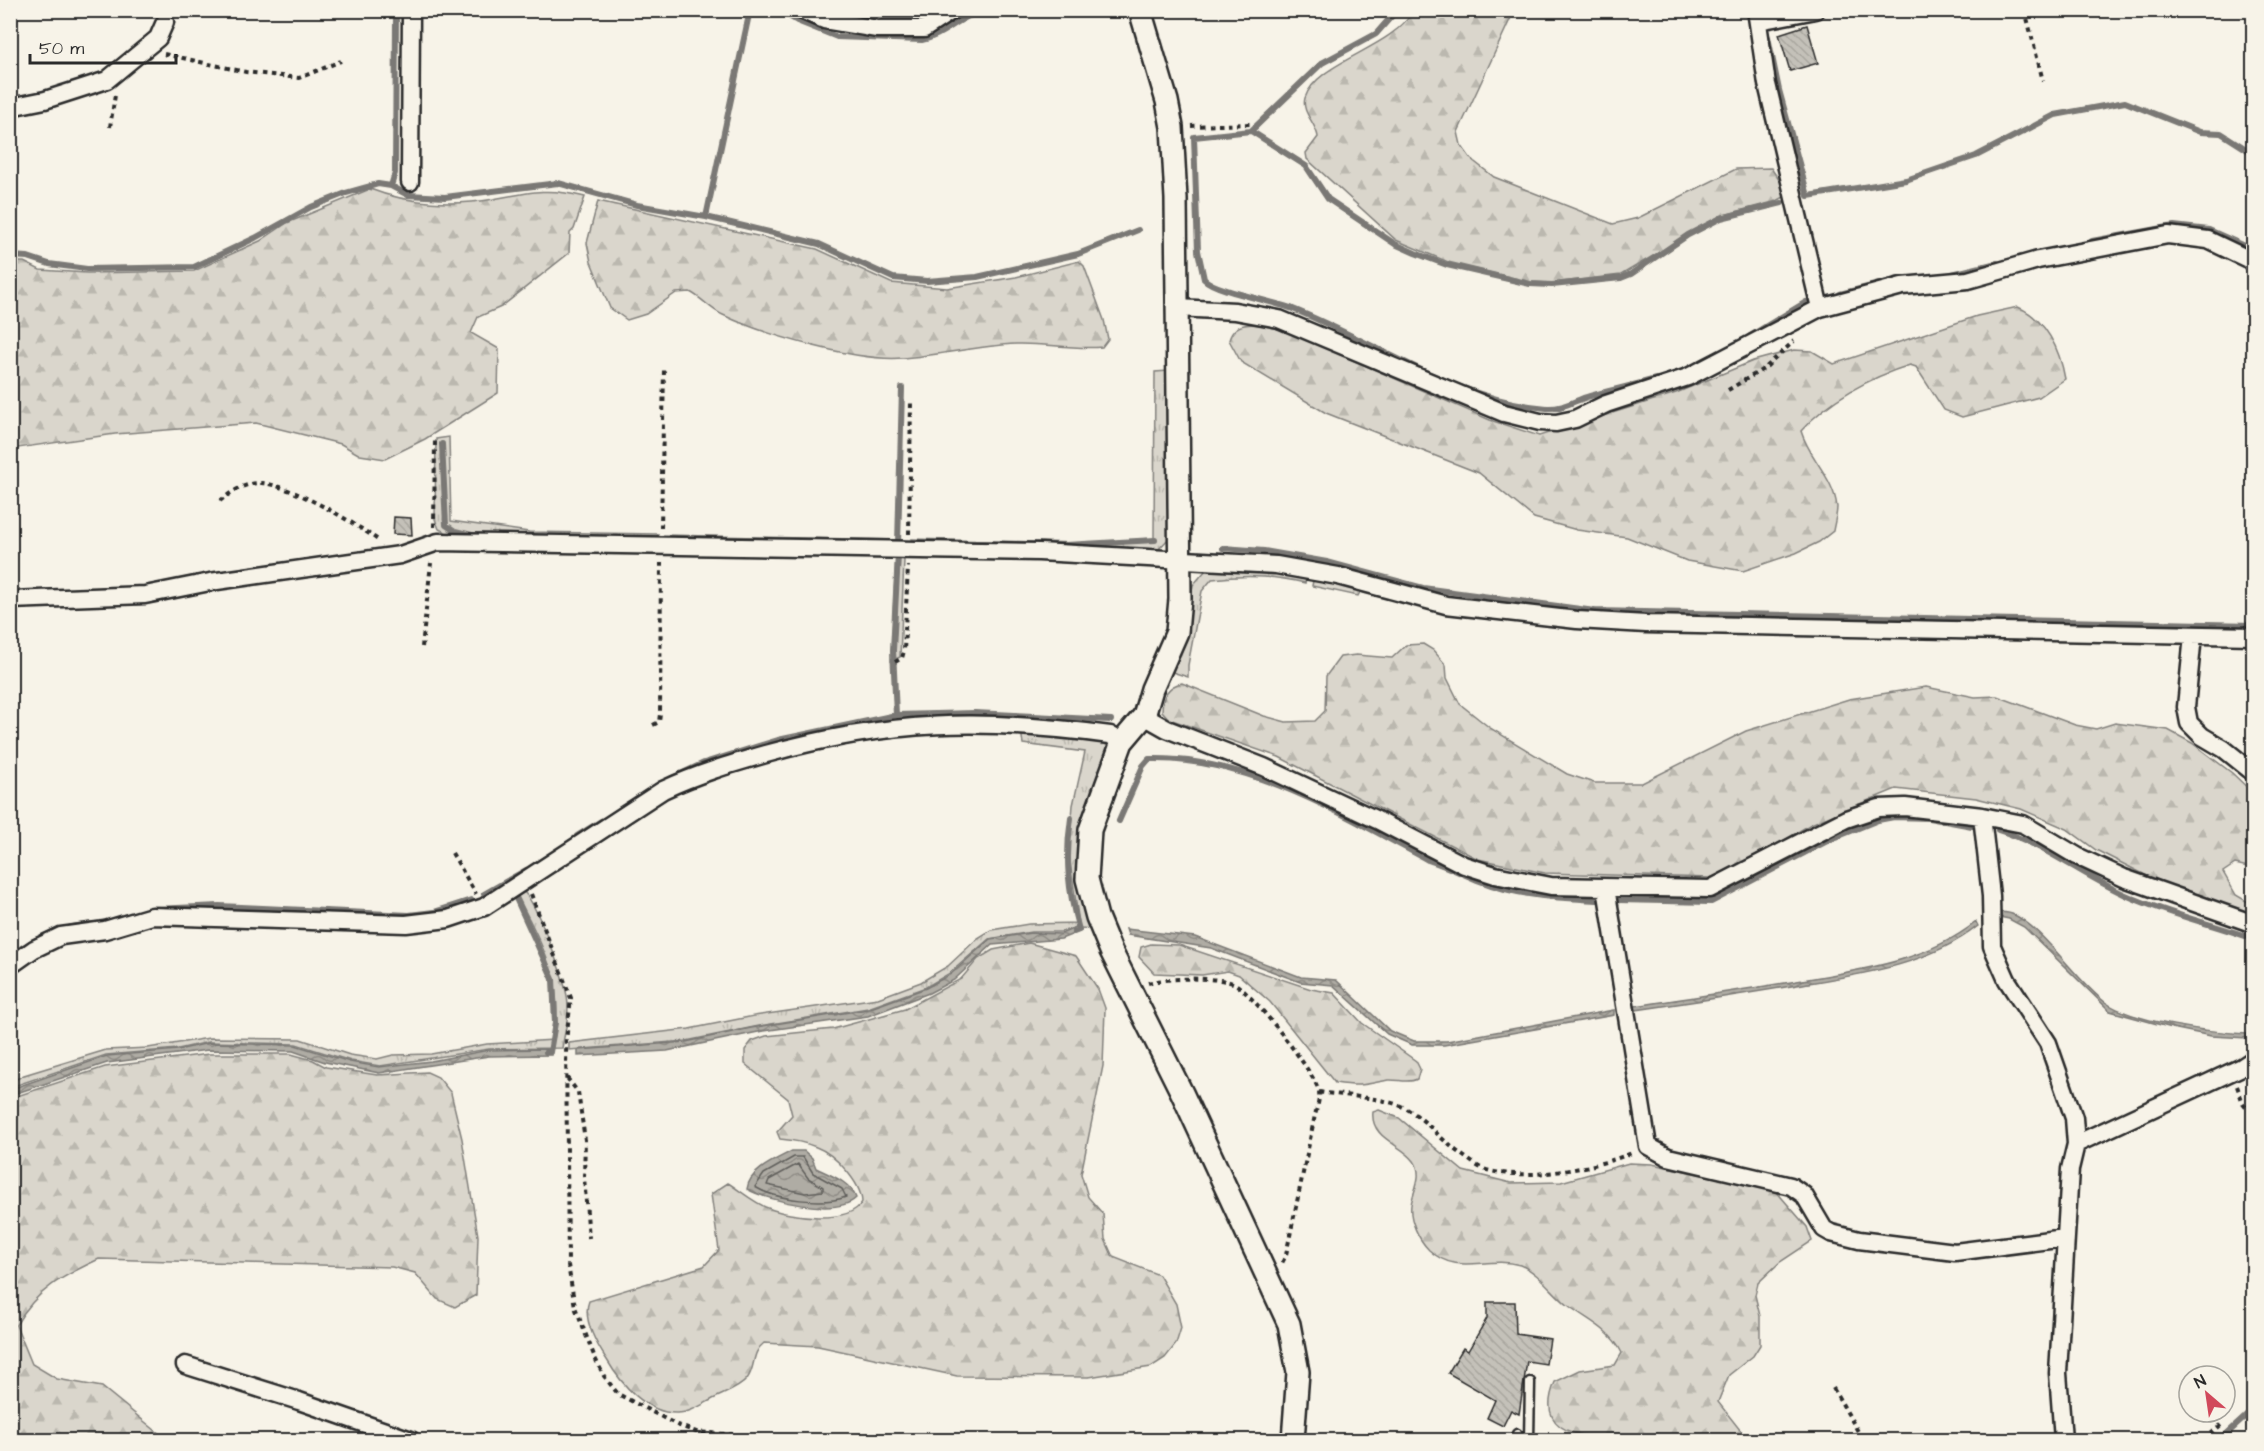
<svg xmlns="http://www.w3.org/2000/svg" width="2264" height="1451" font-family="'Architects Daughter',sans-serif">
<defs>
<pattern id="grass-tufts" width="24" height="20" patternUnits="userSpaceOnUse" patternTransform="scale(1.5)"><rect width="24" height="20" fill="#dad6cc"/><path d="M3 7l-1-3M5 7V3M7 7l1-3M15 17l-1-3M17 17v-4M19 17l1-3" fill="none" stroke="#bbb8af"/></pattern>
<pattern id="forest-firs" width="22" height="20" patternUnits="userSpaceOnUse" patternTransform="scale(1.5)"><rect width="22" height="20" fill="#dad6cc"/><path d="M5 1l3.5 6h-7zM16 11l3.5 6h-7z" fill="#bbb8af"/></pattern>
<pattern id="water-waves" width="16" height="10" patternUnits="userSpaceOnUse" patternTransform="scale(1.5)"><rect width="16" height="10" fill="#afaca4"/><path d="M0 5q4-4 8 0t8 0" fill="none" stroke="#8f8c86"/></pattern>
<pattern id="building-back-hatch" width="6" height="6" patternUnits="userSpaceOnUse" patternTransform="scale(1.5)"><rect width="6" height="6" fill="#c4c1b9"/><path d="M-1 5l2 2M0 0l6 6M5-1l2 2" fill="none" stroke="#a9a69f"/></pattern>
</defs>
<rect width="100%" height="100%" fill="#f7f3e8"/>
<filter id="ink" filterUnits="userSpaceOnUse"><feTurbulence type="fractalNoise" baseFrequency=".0167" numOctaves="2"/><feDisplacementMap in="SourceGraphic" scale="12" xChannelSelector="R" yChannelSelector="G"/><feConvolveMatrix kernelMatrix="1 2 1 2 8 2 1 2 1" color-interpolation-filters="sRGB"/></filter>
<g filter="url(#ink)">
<path fill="url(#grass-tufts)" stroke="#82807c" stroke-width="1.5" d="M1168,371L1169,538L1157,551L913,544L912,539L1080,543L1154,539L1155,372Z
M449,437L451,521L529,532L658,534L655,540L449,534L439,529L435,519L436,439Z
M664,535L904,540L903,545L666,541Z
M896,554L904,560L900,657L891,661Z
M1206,570L1307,574L1305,583C1276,576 1242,575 1212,579L1202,591L1188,665V677L1172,672L1187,625L1193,585Z
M1314,575L1363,587L1358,596L1312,586Z
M1021,730L1105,741L1109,750C1107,765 1097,779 1091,793C1071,844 1077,878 1091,929L1081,928L1079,926L1061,932H1031L989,939L950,973L926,987L868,1008L759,1026L686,1041L569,1050V1043L689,1029L754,1016L878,998L921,982L948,966L978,938L991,930L1029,924L1079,923L1069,855L1073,805L1085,752L1023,744Z
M521,890C534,894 564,979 567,996C570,1014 565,1031 562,1048L489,1049L380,1066L351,1061L296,1044L209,1042L178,1049L106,1055L11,1087V1082L24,1075L106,1050L148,1048L209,1038L300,1039L350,1055L377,1059L393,1055L431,1054L487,1044L554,1040C566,980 540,944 516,892Z"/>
<path fill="url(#forest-firs)" stroke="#82807c" stroke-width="1.5" d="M812,11H946C908,38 854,18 812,11Z
M1413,11H1514L1458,132L1461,145L1471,159L1494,177L1613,224L1638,218L1736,169L1771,168L1782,184L1784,197L1777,201L1720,216L1621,275L1552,283L1531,282L1448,262L1396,240L1307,159L1306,153L1318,137C1316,123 1301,112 1305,98C1317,61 1392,49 1413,11Z
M370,189C408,204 454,206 494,199C530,192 549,187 585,197L574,229L570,233L569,253L501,307L478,317L471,333L499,349L498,393L425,439L385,459L360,455L341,444L256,423L115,434L11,449V262H24L40,270L87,273L194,271L260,241L287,223Z
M598,201L817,249L891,283L947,288L1016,277L1079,261L1084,266L1104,320L1108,339L1102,347C1074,350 1045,343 1016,344C978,346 941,355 903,358C858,362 765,335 723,315C711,310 702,298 690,292L676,293L646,314L627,320L610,308L591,262L587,243Z
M2018,307C2046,319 2060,350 2065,379L2039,397L1962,417L1944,410L1916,367L1910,365C1871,377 1828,400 1801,431C1809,458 1834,478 1837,507C1837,515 1834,524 1833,531L1819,542L1796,553L1743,571L1687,561L1627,537L1577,530L1534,518L1479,473L1326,413L1241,362L1229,340C1236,314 1269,327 1286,331L1490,420L1539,436L1676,393L1753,361L1794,350L1812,351L1834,364L1977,316Z
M1423,644L1433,650L1446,665L1447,678L1460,704L1490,728L1567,774L1594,783H1642L1746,731L1849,699L1926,687L1975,697L1997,696L2075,725L2096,729L2115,723L2168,730L2192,743L2232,773L2253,793V868L2235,864L2223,872L2236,895L2253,905V914L2161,883L2096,850L2067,829L2021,809L1976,798L1896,789L1811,824L1738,868L1710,878L1545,873L1478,859L1279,757L1169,719L1162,711C1162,697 1167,686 1182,683L1264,716L1286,722L1315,721L1325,711L1326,676L1340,657L1356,655L1392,658L1406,645Z
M1029,943L1076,956L1098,989L1105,1008L1103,1066L1081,1174L1088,1197L1103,1214L1105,1239L1113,1257L1159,1275L1176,1304L1181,1328L1176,1344L1165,1358L1151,1367L1089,1377L957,1376L818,1346L764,1343C751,1353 756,1367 747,1379C740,1388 725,1393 715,1398C704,1403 691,1413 677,1413C647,1414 621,1384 607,1360C597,1345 582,1319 589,1301L704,1266L719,1250L711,1194L728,1183C741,1191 754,1203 768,1208C789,1217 849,1225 862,1202C861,1183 835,1154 816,1147C804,1142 792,1140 780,1139L777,1132L792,1115L788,1099L745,1064V1050L752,1041L766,1036L833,1029L905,1009L961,979L978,959L993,950Z
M1151,944L1179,945L1311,989L1334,993L1362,1023L1416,1061L1420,1069L1417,1079C1408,1084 1398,1079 1388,1080C1363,1085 1362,1087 1335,1083L1270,1002L1239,975L1228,971L1202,975L1154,973L1139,957L1141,947Z
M209,1054H291L313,1060L326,1067L377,1075L427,1072L438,1077L451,1093L462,1139L478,1236L476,1295L455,1307L437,1299L415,1273L392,1267L99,1259C63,1276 37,1289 16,1325L32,1364L57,1379L102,1387L167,1440H11V1098L105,1067Z
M1379,1110L1399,1118L1463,1171L1511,1183L1561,1182L1629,1163L1652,1164L1775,1190L1807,1227L1812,1241L1780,1262L1758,1283L1755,1295L1760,1316V1345L1753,1356L1729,1375L1718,1402L1748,1440C1728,1440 1692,1445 1674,1440C1668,1439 1664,1434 1657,1434C1619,1436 1527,1451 1555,1382L1580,1370L1615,1365L1622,1353C1610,1329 1589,1321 1569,1306C1553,1294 1539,1272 1520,1265C1487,1255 1458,1277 1429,1250C1419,1240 1409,1220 1411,1205C1413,1190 1424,1176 1414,1161C1402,1144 1370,1139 1373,1112Z"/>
<path fill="url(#water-waves)" stroke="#7a7874" stroke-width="1.5" d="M1994,912C2000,912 2007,912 2012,914C2041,925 2077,982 2105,1002C2134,1023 2212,1032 2247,1034V1038L2211,1036L2172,1028L2110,1011L2024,927L2009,919L1994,916Z
M1976,922L1978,926C1929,965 1864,974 1803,984C1747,994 1692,1002 1636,1010L1635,1006C1693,997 1751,989 1808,979C1867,969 1928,960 1976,922Z
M1079,926L1081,931L1061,939L992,945L954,980L929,993L868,1016L763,1031L667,1051L578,1056V1050L686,1042L751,1028L868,1009L926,988L951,974L990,939L1031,933L1061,934Z
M1126,929L1195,937L1301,977L1336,980L1390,1031L1414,1041H1447L1614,1010V1015L1444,1045H1412L1387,1034L1333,985L1300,982L1211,948L1128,935Z
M209,1043L295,1045L350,1062L379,1067L431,1061L489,1050L551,1049L552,1055L489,1056L379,1073L325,1062L293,1051L208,1050L107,1063L11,1095V1089L107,1056L178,1050Z
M792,1151H804L812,1158L816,1168C830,1175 851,1182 856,1198C837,1217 768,1201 747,1189C749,1170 777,1159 792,1151Z"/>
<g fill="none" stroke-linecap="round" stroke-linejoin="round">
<path stroke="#605f5b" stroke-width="1.5" d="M794,1157H803L813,1173L842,1189L846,1197C824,1205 776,1200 755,1187L764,1174Z
M798,1164L808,1178L823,1187V1191L805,1193L767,1185L769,1180Z"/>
<path stroke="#7a7874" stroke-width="6" d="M779,10L797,21L837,37L922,40C945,36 959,15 987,10
M1397,10L1376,34L1322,63L1251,131L1194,137L1198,251L1204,279C1215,291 1273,301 1293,309C1376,342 1456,401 1547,408C1564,409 1575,400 1590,396C1612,390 1635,385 1656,379
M1768,37L1779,90L1808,196L1906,180L1976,156L2055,115L2125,102L2200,132L2221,133L2254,154
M1251,131L1306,166L1328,199L1395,244L1415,253L1447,265L1530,284L1552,285L1621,278L1631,274L1688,235L1721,218L1782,203
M391,186L395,173L396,17L399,10
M706,217L750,10
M2092,241L2174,226L2209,230L2254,250
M10,256L28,257L49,264L87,269L194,267L255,238L311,207L346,193L378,184L391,186L408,195L445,197L558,183L637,205L706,217L819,244L893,278L927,281L977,277L1078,254L1138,230
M1952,274L1997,263
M1840,294L1903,278
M1750,336L1806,302
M442,444L446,525L455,531L476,536
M894,543L898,544L902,388
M1066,545L1155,540
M1223,548L1264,551L1327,562L1423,588L1595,611L2254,625
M896,715L893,650L898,555
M672,778L704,763L778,740L896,715L975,713L1111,720
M1071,818C1065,858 1068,891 1079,930L1074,932
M1119,821L1143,766L1149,759C1247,756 1344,815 1428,860C1446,866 1463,874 1480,881C1517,896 1557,898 1597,900
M1998,830C2044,844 2083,876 2128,896C2168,914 2212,924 2254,939
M577,836L601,821
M508,881L553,979L555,1023L550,1052H546
M484,894L526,870
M1618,900L1711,902L1829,840L1878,820L1894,817L1929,818L1972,826
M156,909L219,906L409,915L434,912L471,900
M10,955C41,936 58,927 93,924
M2220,1440L2254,1409"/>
</g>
<path fill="url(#building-back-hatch)" stroke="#2b2b2b" stroke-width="1.5" d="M1807,25L1818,63L1790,71L1779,34Z
M394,517L411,518L412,535L393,534Z
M1487,1302H1515L1516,1334L1550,1339L1546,1364L1527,1361L1519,1414L1511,1410L1503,1426L1487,1418L1495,1400L1448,1373L1463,1348L1468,1351L1487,1318Z"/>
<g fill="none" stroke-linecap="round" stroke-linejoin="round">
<defs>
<path id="service" d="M1516,1440L1517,1434
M1529,1440L1530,1382"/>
<path id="minor" d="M801,10L824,20L877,29H924L953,10
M1756,10L1767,84L1820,308
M1758,21L1816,10
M10,107L45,100L107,80L158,38L165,22
M410,182L411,10
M1177,308L1235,311L1279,319L1504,413L1540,422L1556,423L1575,419L1606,404L1688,377L1820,308L1902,286L1968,280L2038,260L2168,235L2208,240L2254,262
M10,600L145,595L210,582L400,555L438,542L1039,552L1276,565L1338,576L1446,605L1577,620L1646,624L2254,636
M2193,635L2186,707L2189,723L2202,736L2224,749L2254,773
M1144,716L1167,729L1264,767L1377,820L1464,865L1495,875L1551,886L1710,889L1846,819L1879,808L1905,807L1982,816L2023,824L2077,856L2124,878L2254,924
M1982,816L1991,896L1992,946L2007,980L2048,1043L2074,1118L2076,1144
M1606,888L1648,1146L1668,1157L1791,1186L1804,1195L1824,1229L1831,1233L1859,1240L1955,1252L2065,1238
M10,966L34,949L61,936L105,930L152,916L406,924L448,919L484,907L663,790C697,774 731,764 766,754C889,720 984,718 1110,735L1122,742
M185,1365L299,1401L411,1440
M2063,1440L2058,1373L2070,1169L2076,1144L2242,1067L2254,1059"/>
<path id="tertiary" d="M1140,10L1167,101L1172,127L1176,199L1180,599L1177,632L1152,689L1144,716L1122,742L1090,830L1087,879L1097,917L1111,951L1182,1093L1289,1324L1298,1372L1293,1440"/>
</defs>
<use href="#service" stroke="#2b2b2b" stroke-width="13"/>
<use href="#minor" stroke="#2b2b2b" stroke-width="21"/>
<use href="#tertiary" stroke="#2b2b2b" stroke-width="26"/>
<path stroke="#2b2b2b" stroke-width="4" stroke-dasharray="4.5 4.5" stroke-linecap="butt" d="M2025,10L2043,81
M164,54L246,72L299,78L341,61
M1191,126L1250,124
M110,127L115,95
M1728,390L1765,368L1794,341
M220,501C231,492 246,482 262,483C293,486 353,522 378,540
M434,527L435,440
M661,528L664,370
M909,534L911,401
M422,647L431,563
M895,662L902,658L904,651L908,566
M653,725L659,722L660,714L661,563
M452,853L476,894
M531,894L571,998L566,1041L568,1265L575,1307L595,1358L604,1376L618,1394L677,1425L696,1432L806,1440
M1148,983C1166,978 1219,976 1235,984C1251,992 1317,1075 1319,1092C1320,1098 1317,1108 1315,1115L1286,1255L1282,1263
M567,1078L578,1092L585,1140L584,1177L589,1238
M2237,1086L2243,1103L2254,1116
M1319,1092C1343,1096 1380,1097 1401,1106C1425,1117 1440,1140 1462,1155C1468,1159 1475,1165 1481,1168C1519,1183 1598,1168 1634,1152
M1833,1388L1863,1440
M2204,1440L2222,1424"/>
<use href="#service" stroke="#f7f3e8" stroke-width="8"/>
<use href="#minor" stroke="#f7f3e8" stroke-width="16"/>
<use href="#tertiary" stroke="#f7f3e8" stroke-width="21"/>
</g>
</g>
<rect width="2264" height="1451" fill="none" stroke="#f7f3e8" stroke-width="36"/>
<rect x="18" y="18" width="2228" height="1415" fill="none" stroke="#2b2b2b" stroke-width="2" filter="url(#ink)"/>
<g transform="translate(2207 1394) rotate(331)"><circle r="28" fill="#f7f3e8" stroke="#a5a39c" stroke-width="1.5"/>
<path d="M0-4.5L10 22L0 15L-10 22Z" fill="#d1495b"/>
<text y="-9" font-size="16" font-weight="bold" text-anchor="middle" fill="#2b2b2b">N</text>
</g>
<path d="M30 54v9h146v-9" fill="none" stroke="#2b2b2b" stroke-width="3"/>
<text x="39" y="54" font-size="18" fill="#2b2b2b" stroke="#f7f3e8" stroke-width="4.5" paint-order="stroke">50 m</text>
</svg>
